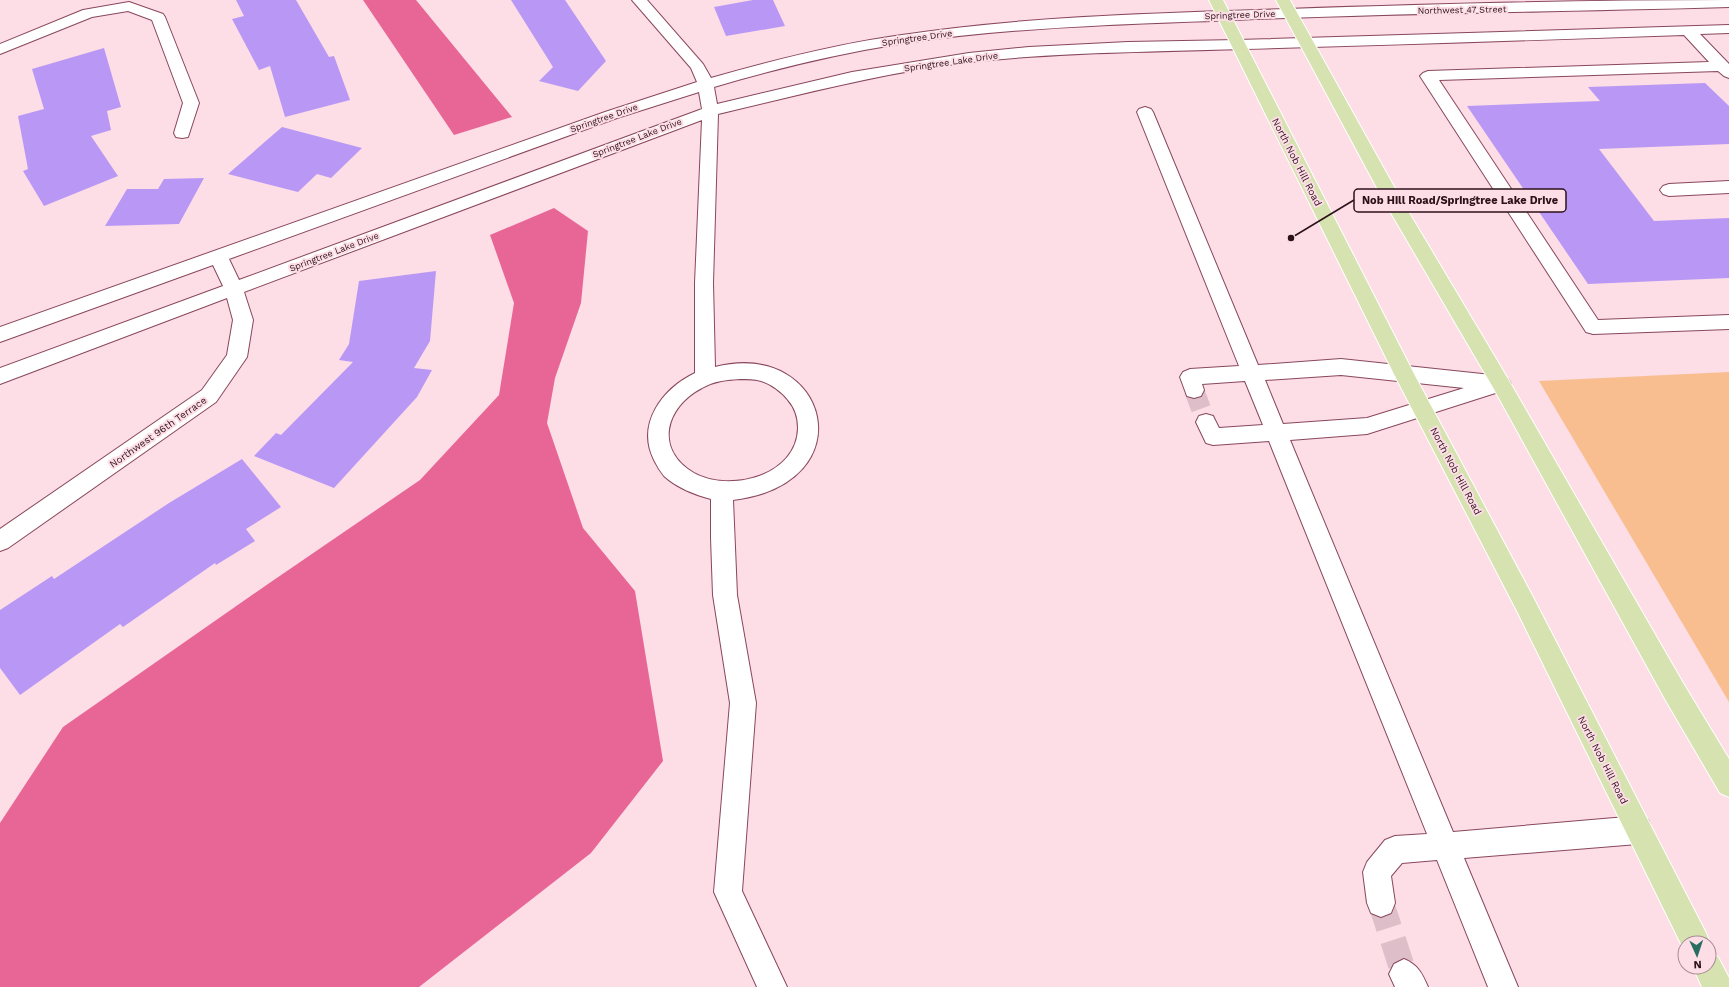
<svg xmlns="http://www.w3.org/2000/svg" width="1729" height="987" font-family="'Work Sans',sans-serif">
<rect width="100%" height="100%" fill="#fddde6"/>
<path fill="#f9be90" d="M1729,372V702L1539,381Z"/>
<path fill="#e86696" d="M363,0H416L512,117L454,135Z
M554,208L588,231L581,303L555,378L547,423L583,528L635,591L663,761L591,853L419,987H0V823L63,727L268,584L420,480L499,395L514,303L490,235Z"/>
<path fill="#b998f5" d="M236,0H296L329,57L334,56L350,100L285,117L270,66L259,70L232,19L244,16Z
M511,0H565L606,61L578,91L539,81L553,67Z
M753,0H773L785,26L726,36L714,7Z
M104,48L121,107L107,111L111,130L91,136L118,176L44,206L23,171L28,169L18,116L44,109L32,69Z
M1705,83L1729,106V144L1599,149L1654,221L1729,218V278L1588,284L1467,106L1600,101L1588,87Z
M282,127L362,148L331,178L317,174L298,192L228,174Z
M204,178L179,224L105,226L127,189H158L164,179Z
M436,271L430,341L414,368L432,370L417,397L334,488L254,456L276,433L281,435L353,362L339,360L349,344L359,281Z
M242,459L281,507L246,529L255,541L216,565L215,563L123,627L120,624L20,695L0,668V610L52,576L54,579L169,503Z"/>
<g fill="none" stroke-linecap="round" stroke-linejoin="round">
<path stroke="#debec8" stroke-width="20" stroke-dasharray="20 10" stroke-linecap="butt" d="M1194,390L1206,422"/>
<path stroke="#debec8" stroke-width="26" stroke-dasharray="26 13" stroke-linecap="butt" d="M1381,903L1404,974"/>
<defs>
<path id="minor" d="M632,0H647L703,64L711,78C774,60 837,44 902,35C1029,16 1158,13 1287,9C1434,4 1582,0 1729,0V7C1556,12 1384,13 1211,21C1107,25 1002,28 899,44C836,54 775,69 714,87L717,104L852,72L969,53L1029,47L1128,42L1238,40L1729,25V33L1700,34L1729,64V78L1724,76L1718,71L1439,80L1598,320L1729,315V329L1593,334L1586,332L1420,76L1423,73L1428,71L1709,62L1684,35C1537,40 1391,45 1244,49C1153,52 1062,52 971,62C886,72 802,94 718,114L713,283L715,367C829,338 867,484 733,500L737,595L756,703L742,891L787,987H757L714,892L730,703L713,595L711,538V499C695,495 676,487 664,476C660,471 657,466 654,460C636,424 662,389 695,373V283L702,120L244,292L253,320L247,357L216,402L8,548L0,551V529L202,390L227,355L233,320L227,298L0,384V368L223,286L213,265L0,342V327L605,112L697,82L691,68ZM699,92L702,109L239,280L229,259L617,118ZM740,379C747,379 754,379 761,381C771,384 782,392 788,400C795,408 798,417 798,428C797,476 730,493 694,473C654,450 665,407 702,388C714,381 726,380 740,379Z
M129,2L163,14L165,17L199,103L188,137L182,138L176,137L174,133L183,103L152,20L128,11L92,17L0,54V44L83,10Z
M1145,107L1151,109L1153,112L1258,365L1341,359L1501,376L1508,379L1511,384L1508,389L1367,434L1290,440L1453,832L1638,816L1648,820L1652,830L1648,840L1638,844L1464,858L1518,987H1488L1437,860L1402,863L1391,876L1395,903L1391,913L1381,917L1371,913L1367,903L1363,872L1367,862L1385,840L1395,836L1427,834L1269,441L1213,445L1206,443L1196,422L1199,416L1206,414L1213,416L1219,428L1263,425L1245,381L1202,384L1204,390L1201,396L1194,398L1187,396L1180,377L1183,372L1190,369L1239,366L1137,112L1139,109ZM1341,375L1464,388L1367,418L1283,424L1265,380Z
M1729,181V193L1669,196L1663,194L1660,190L1663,186L1669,184Z
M1404,959C1418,965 1422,973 1428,987H1395L1389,974L1394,964Z"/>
<path id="major" d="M1209,0H1223L1414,374L1533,597L1706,933L1710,943L1709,947V943H1685V952L1517,611L1394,374Z
M1276,0H1290L1402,201L1508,379L1683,683L1729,759V797L1720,793L1665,699L1494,389L1384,201Z
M1709,953L1718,957L1729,978V987H1702L1693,967H1709Z"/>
</defs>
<use href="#minor" stroke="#88475d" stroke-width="2"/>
<use href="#major" stroke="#fff" stroke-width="2"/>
<use href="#minor" fill="#fff" fill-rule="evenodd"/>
<use href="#major" fill="#d6e2b0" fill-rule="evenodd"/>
</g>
<g text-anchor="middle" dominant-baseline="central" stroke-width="4" stroke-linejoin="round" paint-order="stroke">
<g font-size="9" fill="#2c111b" stroke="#fddde6">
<text transform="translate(1462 10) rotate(-1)">Northwest 47 Street</text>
<text transform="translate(1240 15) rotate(-2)">Springtree Drive</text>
<text transform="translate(917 38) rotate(-8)">Springtree Drive</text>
<text transform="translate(951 62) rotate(-8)">Springtree Lake Drive</text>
<text transform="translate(604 118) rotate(-19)">Springtree Drive</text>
<text transform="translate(637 138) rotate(-21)">Springtree Lake Drive</text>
<text transform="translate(334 252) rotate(-21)">Springtree Lake Drive</text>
</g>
<g font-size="10" fill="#2c111b" stroke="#fddde6">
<text transform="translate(1297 162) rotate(63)">North Nob Hill Road</text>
<text transform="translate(158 432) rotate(-35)">Northwest 96th Terrace</text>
<text transform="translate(1456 471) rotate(62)">North Nob Hill Road</text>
<text transform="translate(1603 760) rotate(63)">North Nob Hill Road</text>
</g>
</g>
<path fill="none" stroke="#2c111b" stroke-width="1.5" d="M1291 238L1354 200"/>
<circle fill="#2c111b" stroke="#fddde6" stroke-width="1.5" cx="1291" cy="238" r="4"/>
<rect fill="#fddde6" stroke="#2c111b" stroke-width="1.5" x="1354" y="189" width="212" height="23" rx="4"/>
<g font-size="11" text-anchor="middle" font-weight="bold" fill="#2c111b">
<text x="1460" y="204">Nob Hill Road/Springtree Lake Drive</text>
</g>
<g transform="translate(1697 955) rotate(177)"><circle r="19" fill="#fddde6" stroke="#a98b95"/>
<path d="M0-3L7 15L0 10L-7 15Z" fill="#286d61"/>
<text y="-6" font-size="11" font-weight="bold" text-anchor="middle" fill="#2c111b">N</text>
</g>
</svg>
